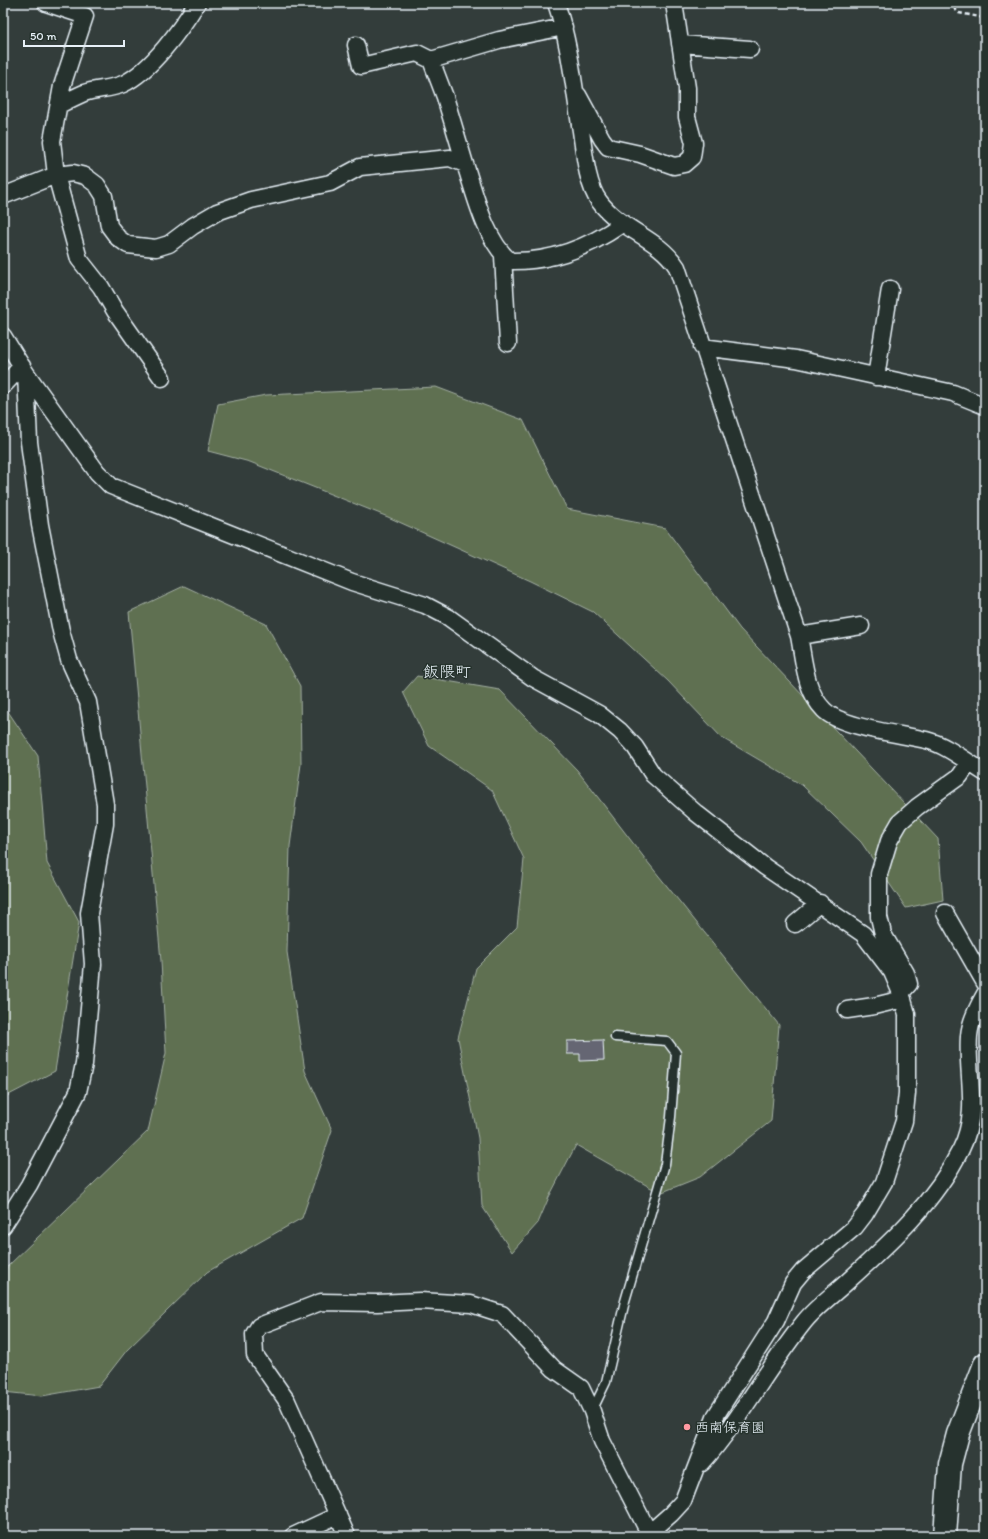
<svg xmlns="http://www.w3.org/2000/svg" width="988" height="1539" font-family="Itim,'Klee One',sans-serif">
<rect width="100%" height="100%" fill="#333d3b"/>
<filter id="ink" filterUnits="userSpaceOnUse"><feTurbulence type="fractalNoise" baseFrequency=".025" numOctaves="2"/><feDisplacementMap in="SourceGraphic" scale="8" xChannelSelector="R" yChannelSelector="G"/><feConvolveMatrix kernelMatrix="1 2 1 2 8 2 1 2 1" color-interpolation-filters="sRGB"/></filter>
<g filter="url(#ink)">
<path fill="#5f6f51" stroke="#a4b0a4" d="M436,387L523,420L567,509L665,528L740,629L938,839L943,900L906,908L861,842L802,785L722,738L668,681L593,612L530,581L388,517L250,462L208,451L218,404L266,395Z
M184,586L266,624L300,686L301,764L290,846L287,952L305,1071L332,1130L302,1218L207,1272L127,1350L99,1386L42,1396L3,1392V1273L8,1266L148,1131L166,1053L161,961L129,612Z
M417,676L500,690L577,770L646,860L779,1025L771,1121L700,1177L660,1193L576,1145L549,1197L538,1223L512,1252L482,1206L478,1138L458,1038L476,968L517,927L524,859L492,790L429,746L403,692Z
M3,704L38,756L47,863L79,922L55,1071L3,1098Z"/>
<path fill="#656673" stroke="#e8f1f8" d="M603,1040L604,1060L580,1061V1054H567V1041Z"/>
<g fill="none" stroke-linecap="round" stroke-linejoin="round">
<defs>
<path id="lane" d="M592,1411L606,1382L625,1301L665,1164L671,1117L676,1053L667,1041L615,1037"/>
<path id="street" d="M46,3L85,16L62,86L52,141L56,175L79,259L101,287L115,311L162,378
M556,3C570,44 574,88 581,131C584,151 587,185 599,201C620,230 658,237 677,267L799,636C804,661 805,691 824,710C842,728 902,734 926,740C947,745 967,762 985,773
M680,44L750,49
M356,45L361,66L417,53L431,60L499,40L564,27
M431,60L445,97L465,164
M578,95L602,139L608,147L640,154L674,166L684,164L692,157L694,143L687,117V88L674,3
M59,105C67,101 75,97 84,93C96,89 111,89 123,84C151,71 181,29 197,3
M3,196L56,175L73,173L85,176L97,185L104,196L109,226L118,238L128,245L156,248L169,244L193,226L217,212L251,200L330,183L360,167L450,158L465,164C475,194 485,240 510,261C550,262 589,247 622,224
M503,256L508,343
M3,336L26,373L97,472L111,486L352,582L425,605L448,617L533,678L599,714L620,731L635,747L653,775L696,813L765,867L863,934L892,972L901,993L907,1014V1093L904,1121L884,1182L865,1214L855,1227L803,1271L793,1283L776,1321L716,1415L683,1501L671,1514L646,1536
M702,347L796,359L953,393L985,406
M876,377L890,289
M3,386L22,366
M799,636L861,626
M945,913L985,983
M795,924L820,903
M901,993L909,984L906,973L883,934L879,917V874L889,841L900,822L917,807L960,776L969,763
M847,1010L874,1006L903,999
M3,1226L29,1185L78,1092L84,1064L93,964L89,913L105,824V804L88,702L69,660L61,631L40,525L29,442L26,373
M702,1463C741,1419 767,1368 804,1322C816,1307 834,1294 848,1281C891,1242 935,1202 961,1149C980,1111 966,1075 969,1036C970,1022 978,1006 985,994
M293,1536L338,1515
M347,1536L287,1401L255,1355L254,1334L259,1326L321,1302L377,1303L420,1301L471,1304L502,1314L554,1369L581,1388L592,1411L602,1441L649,1533L652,1536"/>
<path id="secondary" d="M945,1536L950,1464L958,1434L985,1364"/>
</defs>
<use href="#lane" stroke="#e8f1f8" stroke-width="11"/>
<use href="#street" stroke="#e8f1f8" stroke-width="19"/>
<use href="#secondary" stroke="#e8f1f8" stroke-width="25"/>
<path stroke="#e8f1f8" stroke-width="2.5" stroke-dasharray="4 3" stroke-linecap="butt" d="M949,3L959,13L985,18"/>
<use href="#lane" stroke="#26332d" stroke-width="8"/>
<use href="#street" stroke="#26332d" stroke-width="16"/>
<use href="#secondary" stroke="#26332d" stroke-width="22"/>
</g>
</g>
<circle fill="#ff9aa2" stroke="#26332d" stroke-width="1.5" cx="687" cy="1427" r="4"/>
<g text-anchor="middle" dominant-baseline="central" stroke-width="3" stroke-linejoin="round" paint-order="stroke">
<g font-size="14" fill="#e8f1f8" stroke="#26332d" text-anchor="start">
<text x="695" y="1427">西南保育園</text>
</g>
<g font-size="16" fill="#e8f1f8" stroke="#26332d">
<text x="447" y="671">飯隈町</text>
</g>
</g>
<rect width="988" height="1539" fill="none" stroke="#26332d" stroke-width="16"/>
<rect x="8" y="8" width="972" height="1523" fill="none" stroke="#e8f1f8" stroke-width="1.5" filter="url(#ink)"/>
<path d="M24 40v6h100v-6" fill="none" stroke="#e8f1f8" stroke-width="2"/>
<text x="30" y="40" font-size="12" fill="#e8f1f8" stroke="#26332d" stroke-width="3" paint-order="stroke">50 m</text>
</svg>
